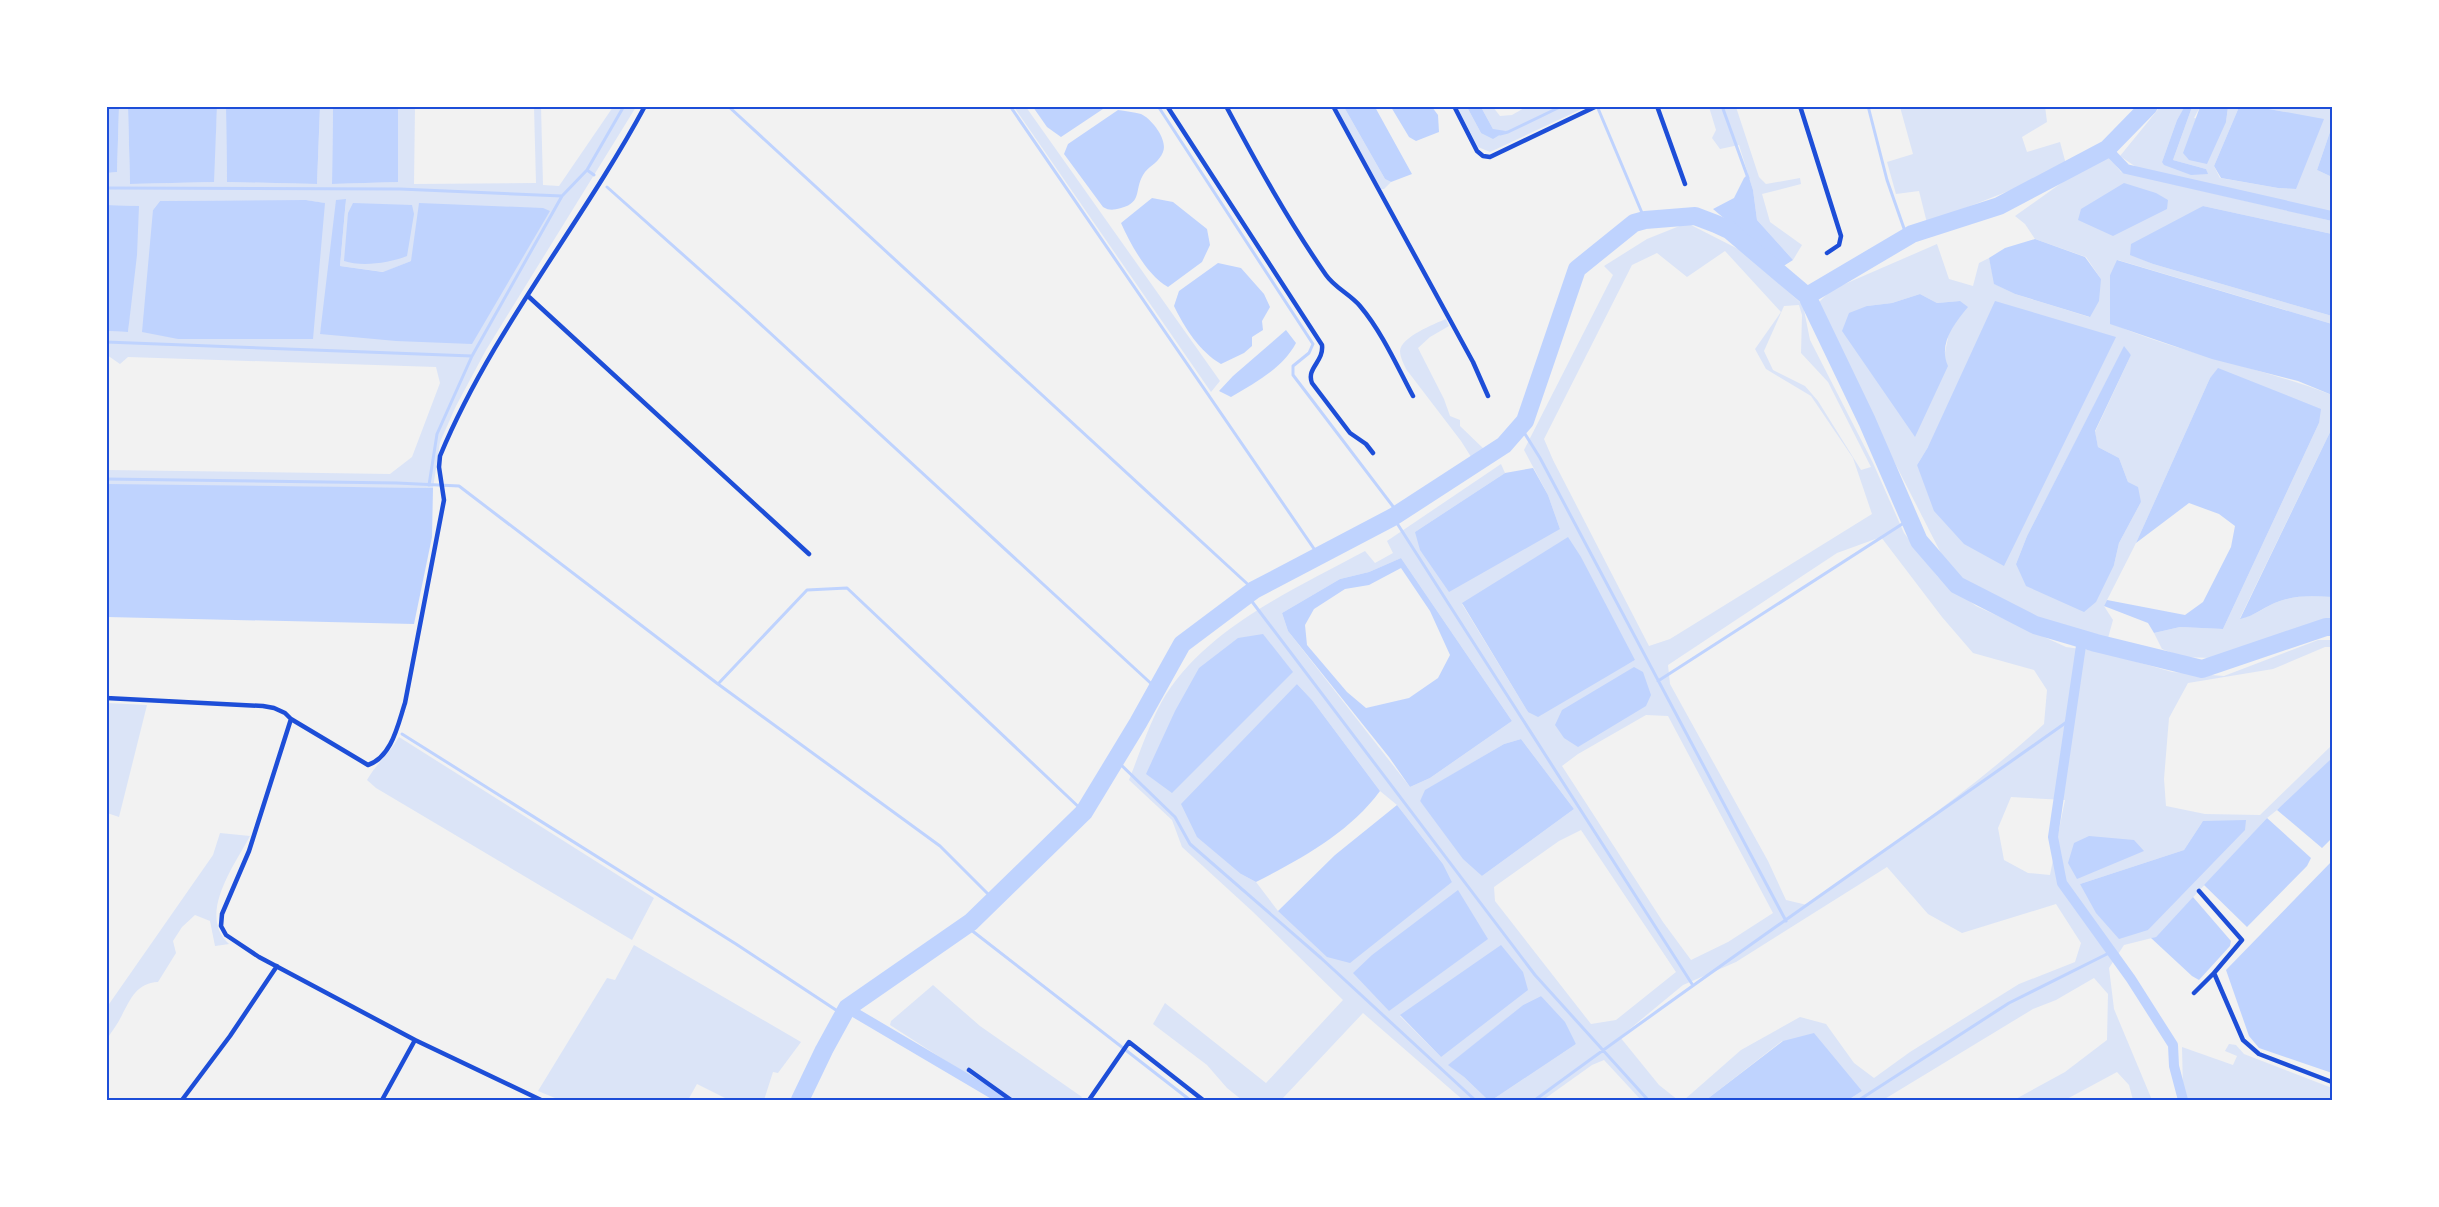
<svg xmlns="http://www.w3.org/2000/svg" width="2439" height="1207" font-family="Signika,sans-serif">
<rect width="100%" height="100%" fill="#f2f2f2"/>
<path fill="#dbe4f7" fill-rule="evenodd" d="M333,106L332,184L397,182L398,107L415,106L414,184L536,183L534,107L541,106L543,185L559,186L613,107H636L486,350L456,406L440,442L433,488L107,485V470L390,474L412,457L440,383L436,367L128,357L120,364L107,355V331L128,332L138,206L107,205L106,173L117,172L119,107H128L130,184L213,182L217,107H226L227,182L317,184L320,107ZM306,200L324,203L153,210L160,201ZM346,200L340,266L384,272L411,261L320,334Z
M2045,106L2047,122L2022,137L2027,152L2060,142L2067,168L1927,223L1919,191L1896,194L1887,162L1913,154L1900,107Z
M1014,107H1026L1220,381L1211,392Z
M1335,107H1344L1385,179L1391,182L1384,189H1381Z
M1457,107H1467L1481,133L1493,129L1481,107H1493L1500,116L1512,115L1526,107H1586L1490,152L1478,147Z
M1709,107H1736L1759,177L1766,184L1800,178L1801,184L1762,194L1770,222L1802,245L1793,260L1757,220L1753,190L1739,145L1720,149L1712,138L1716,130Z
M2160,107H2185L2177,120L2162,162L2207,174L2206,169L2173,160L2192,107H2200L2194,118L2226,122L2228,107H2239L2214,166L2220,178L2278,188L2295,189L2285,112L2258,107H2332V126L2317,170L2332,177V213L2139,169L2120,156Z
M2109,157L2121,172L2332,221V234L2203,206L2130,254L2153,264L2332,316V324L2118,260L2110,275V323C2182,354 2260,367 2332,395V428L2240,618C2256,616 2265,606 2280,601C2297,595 2314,596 2332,597V622L2212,658L2183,657L2162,649L2154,633L2180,627L2223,629L2319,423L2218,369L2210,378L2136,543L2104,606L2113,620L2108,638L2037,619L1984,593L1949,569L1870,414L1818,303L1831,290L1937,244L1949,279L1973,286L1979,263L1989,258L1995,284L2015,294L2089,317L2101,279L2086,257L2035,239L2025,224L2015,216L2095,159ZM1920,294L1937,303L1960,301L1950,328L1944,357L1867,306L1892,303ZM2124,347L2131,355L2095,432L2098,447L2119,458L2128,482L2141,502L2119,543L2114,565L2016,564L2027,536ZM1928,447L2006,557L2004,565L1917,465Z
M1687,223L1744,252L1803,305L1810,340L1873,463L1904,533L1938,577L1976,606L2066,647L2102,652L2172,672L2224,676L2318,640H2332V647H2325L2273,669L2188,683L2169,718L2164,779L2166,806L2205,814L2260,815L2332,745V758L2297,794L2267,818L2156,937L2124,945L2109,968L2114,1009L2152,1100H2133L2129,1085L2117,1072L2065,1100H2014L2065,1072L2107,1040L2108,994L2094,978L2056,1000L2033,1009L1883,1100H1848L1862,1091L1782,1041L1706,1100H1684L1741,1050L1800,1017L1826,1024L1854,1063L1874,1078L1910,1052L2019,984L2075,962L2081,943L2056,904L1962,933L1928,914L1887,867L1736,962L1683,985L1620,1037L1659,1085L1678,1100H1641L1604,1060L1592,1065L1543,1100H1492L1576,1044L1541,996L1523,1005L1449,1065L1464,1077L1488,1100H1463L1363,1013L1283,1098L1285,1100H1242L1227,1088L1207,1065L1153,1024L1165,1003L1266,1083L1343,1000L1252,911L1182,847L1172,820L1129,780C1139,755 1148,727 1161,703C1203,629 1293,590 1365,551L1375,563L1393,553L1387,541L1501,464L1505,473L1415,532L1560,529L1548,495L1524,450L1613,275L1604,266L1647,239ZM1725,251L1781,312L1755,349L1766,369L1811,396L1853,458L1872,514L1670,639L1649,646L1553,460L1544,439L1632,265L1657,253L1687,277ZM1799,305L1802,315L1801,353L1828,382L1871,467L1861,470L1818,401L1805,386L1773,370L1764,351L1784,306ZM1881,537L1942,617L1973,653L2034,670L2047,690L2044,724C1970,791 1888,848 1807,905L1786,900L1768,861L1670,684L1668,665L1837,553ZM1401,558L1512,721L1430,778L1410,787L1288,631L1282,613L1340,579L1369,572ZM1462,604L1635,660L1601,679L1528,712ZM1297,684L1312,700L1380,791L1397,805L1443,864L1452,882L1278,911L1256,882L1241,874ZM1646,715L1668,716L1773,913L1728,942L1691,960L1663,922L1562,766L1578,754ZM1521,739L1574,809L1482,876L1420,801L1426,790L1504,744ZM2011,797L2065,800L2050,875L2028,873L2004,860L1998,828ZM2203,821L2148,930L2080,884L2184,850ZM1581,830L1676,972L1616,1020L1591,1024L1495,901L1494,887L1559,841ZM1448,983L1441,1057L1400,1016Z
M1446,319L1449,326L1430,337L1418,348L1444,399L1450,416L1460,420V426L1487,452L1473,460L1461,441L1406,369C1404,364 1400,357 1400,351C1401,337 1434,324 1446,319Z
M107,703L147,705L119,817L107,813Z
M399,737L654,898L632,940L376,788L367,780C376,764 390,753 399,737Z
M220,833L250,836C234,866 197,915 229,944L215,946L210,921L195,915L182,927L173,941L176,953L158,982C137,983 131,998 122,1015C118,1024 112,1031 107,1039V1007L213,855Z
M634,945L801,1042L778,1073L773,1072L764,1100H729L697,1084L688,1100H560L538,1091L607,978L615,980Z
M933,985L980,1026L1082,1097L1080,1100H1003L977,1081L890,1025L891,1021Z
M2229,1044L2236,1045L2244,1054L2332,1088V1100H2186L2183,1091L2182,1047L2233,1065L2237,1056L2225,1051Z"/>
<path fill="#bfd3fe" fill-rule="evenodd" d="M2185,106L2192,107L2173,160L2206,169L2208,174L2191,175L2164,165L2162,162L2177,120Z
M106,107H119L117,172L107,173Z
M128,107H217L214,182L130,184Z
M226,107H320L317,184L227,182Z
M333,107H398V182L332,184Z
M1033,107H1106L1061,137L1047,127Z
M1344,107H1375L1412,174L1391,182L1385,179Z
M1391,107H1432L1438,115L1439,132L1416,141L1409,137Z
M1467,107H1481L1493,129L1506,131L1493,139L1481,133Z
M2200,107H2228L2226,122L2207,164L2189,160L2183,153Z
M2239,107H2258L2324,119L2296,189L2278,188L2221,178L2214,166Z
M1118,110C1125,111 1134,112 1141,114C1152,119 1168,140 1163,152C1159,162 1151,165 1145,172C1133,188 1144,202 1121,208C1113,210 1110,211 1103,207L1064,154L1068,144Z
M2332,126V177L2317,170Z
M1748,174L1753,190L1757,220L1793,260L1782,267L1713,209L1734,198L1744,178Z
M2124,183L2156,193L2168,200L2167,209L2113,236L2078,220L2081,209Z
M1152,198L1173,202L1207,229L1210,245L1202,262L1168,287C1147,275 1131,245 1121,223Z
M346,199L340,266L383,272L411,261L419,203L543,208L550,211L472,344L396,341L320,334L336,200Z
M306,200L325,203L313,339H178L142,332L153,210L160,201Z
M353,203L412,205L414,214L407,256C389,263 362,267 344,261L348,213Z
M107,205L139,206L137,255L128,332L107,331Z
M2203,206L2332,234V316L2153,264L2130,255L2131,244Z
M2035,239L2085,257L2101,279L2099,301L2090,317L2015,294L1994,284L1989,258L2005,248Z
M2117,260L2332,324V395L2298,381L2212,359L2110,324V275Z
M1218,263L1241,268L1264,294L1270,307L1262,321L1263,330L1252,337V346L1244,353L1221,364C1200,352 1184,327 1174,306L1179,291Z
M1920,294L1937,303L1960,301L1968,307C1954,324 1938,344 1948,366L1915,437L1842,331L1849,313L1867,306L1892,303Z
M1995,301L2116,337L2004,566L1964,544L1934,511L1917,465L1928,447Z
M1286,330L1296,343C1282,369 1256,382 1231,397L1219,391L1233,376Z
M2124,346L2131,355L2095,431L2098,447L2119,458L2128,482L2138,487L2141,502L2119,543L2114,565L2096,602L2084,612L2026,586L2016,564L2027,536Z
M2218,368L2321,409L2319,423L2223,629L2180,627L2154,633L2148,623L2104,606L2107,600L2185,615L2203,602L2231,547L2235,526L2219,514L2189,503L2136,543L2210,378Z
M2332,428V597C2314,596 2297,595 2280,601C2265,606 2255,616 2240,619Z
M1533,468L1548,495L1560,529L1449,592L1420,550L1415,532L1505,473Z
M107,484L433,488L432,537L414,624L107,617Z
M1568,537L1581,557L1635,660L1538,717L1528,712L1462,603Z
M1401,558L1512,721L1430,778L1410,787L1389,757L1288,631L1282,613L1340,579L1369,572ZM1401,568L1430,611L1450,655L1438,678L1409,698L1366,708L1347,692L1307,645L1305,625L1314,609L1345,589L1369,585Z
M1263,634L1293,672L1172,793L1146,774L1175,711L1199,668L1238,638Z
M1634,667L1643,672L1651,695L1646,706L1578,747L1564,738L1555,725L1562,710Z
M1297,684L1312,700L1380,791C1349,833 1301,859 1256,882L1241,874L1197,837L1181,804Z
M1521,739L1574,809L1482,876L1463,859L1420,801L1425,790L1504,744Z
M2332,758V838L2322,848L2277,810Z
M1397,805L1443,864L1452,882L1350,963L1327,957L1278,911L1335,855Z
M2267,818L2311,858L2307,866L2247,927L2204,885Z
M2246,820L2245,830L2148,930L2119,939L2096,913L2080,884L2184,850L2203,821Z
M2089,836L2134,840L2144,851L2077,879L2068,863L2074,843Z
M2332,861V1073L2259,1048L2249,1036L2226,970Z
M1458,890L1488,939L1389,1011L1353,973L1372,955Z
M2193,897L2231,941L2230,946L2199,980L2192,976L2151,938L2156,937Z
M1501,945L1523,972L1528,990L1441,1057L1400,1015Z
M1541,996L1565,1022L1576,1044L1492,1100H1488L1464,1077L1448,1065L1523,1005Z
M1814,1033L1862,1091L1848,1100H1706L1783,1041Z"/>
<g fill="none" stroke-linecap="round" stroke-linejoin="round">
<path stroke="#bfd3fe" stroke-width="3" d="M728,106L1254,590
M1010,106L1319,556
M1158,106L1313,344L1309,353L1293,366V375L1398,513
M1597,106L1645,220
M1722,106L1748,178
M1868,106L1887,180L1907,237
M1500,134L1508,132L1562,106
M587,170L624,106
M607,187L744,309L1157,689
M106,188L400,189L562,196L587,170L594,175
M1729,230L1734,223
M106,342L472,356
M1520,426L1540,458L1786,921
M106,479L397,483L459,486L718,684L940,846L994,900
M429,485L437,434L472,356L562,196
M1393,517L1692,984
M1247,595L1535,975L1648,1100
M1658,681L1910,519
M718,684L807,590L847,588L1084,812
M402,734L736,944L842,1014
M1116,760L1175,817L1190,844L1321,958L1475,1100
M966,926L1190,1100
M1535,1100C1711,970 1892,846 2071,719
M1859,1100L2009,1003L2111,952"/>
<path stroke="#bfd3fe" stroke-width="10" d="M2107,149L2126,169L2332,216
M2082,639L2053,837L2062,883L2131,979L2173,1045L2174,1066L2183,1100
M847,1008L1003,1100"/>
<path stroke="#bfd3fe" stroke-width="18" d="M1807,296L1912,234L1999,206L2107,149L2149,106
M800,1100L824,1050L847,1008L971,922L1084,812L1138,723L1182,644L1254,590L1393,517L1504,445L1525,421L1577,269L1634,223L1645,220L1695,216L1716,224L1729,230L1807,296L1867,421L1919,541L1957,585L2035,625L2096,643L2202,669L2326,627H2332"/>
<path stroke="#1d4ed8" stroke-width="4.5" d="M1167,106L1322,345C1324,362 1306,368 1312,383L1350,433L1366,444L1373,453
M1226,106C1257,164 1289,222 1326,275C1335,288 1350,294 1360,306C1382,332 1397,366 1413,396
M1333,106L1473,362L1488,396
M1454,106L1477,151L1483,156L1490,157L1597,106
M1657,106L1685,184
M1800,106L1841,236L1839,245L1827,253
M528,296L809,554
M106,698L263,706L274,708L285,713L291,719L249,851L222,914L221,926L226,935L259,957L415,1040L541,1100
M291,719L368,765C392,757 398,724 405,703L444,500L439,467L440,456C492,331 581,225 645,106
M2199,891L2242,940L2214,973L2243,1040L2259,1054L2332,1082
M2194,993L2214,973
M969,1070L1011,1100
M182,1100L230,1036L277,966
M382,1100L415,1040
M1089,1100L1129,1042L1203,1100"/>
</g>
<rect width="2439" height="1207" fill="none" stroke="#ffffff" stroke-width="216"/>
<rect x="108" y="108" width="2223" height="991" fill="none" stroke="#1d4ed8" stroke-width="2"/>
</svg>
